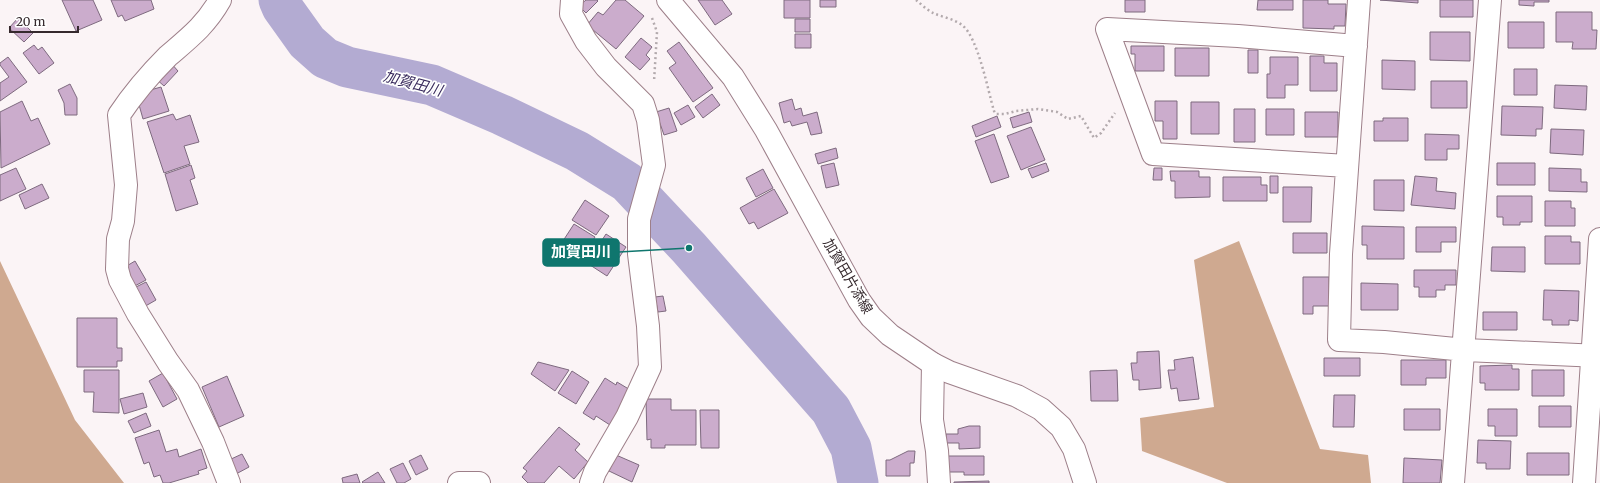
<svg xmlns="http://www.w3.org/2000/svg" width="1600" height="483" font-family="Merriweather,'Noto Sans JP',serif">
<rect width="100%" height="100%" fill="#fbf4f6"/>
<path fill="#cfa990" d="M1239,241L1320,449L1368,455L1371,483H1227L1142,451L1140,418L1214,407L1194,260Z
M0,261L75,420L124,483H0Z"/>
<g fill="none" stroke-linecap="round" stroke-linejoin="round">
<path stroke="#b3abd2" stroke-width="41" d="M279,0L282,7L307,42L325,58L347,67L432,85L502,115L577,151L627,182L689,248L831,410L851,448L858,483"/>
</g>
<path fill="#cbaccc" stroke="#7e6a7f" d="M62,0H93L102,20L76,31Z
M111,0H151L154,9L125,21L122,15L118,17Z
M586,0H597L598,1L586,13L579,6Z
M616,0H625L644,16L616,49L587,25L598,12L603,15Z
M698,0H722L732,14L715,25Z
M784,0H810V18H784Z
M820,0H836V7H820Z
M1125,0H1145V12H1125Z
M1258,0H1293V10H1257Z
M1303,0H1328V4H1346L1345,26H1334V29L1303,28Z
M1380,0H1418V3Z
M1440,0H1473V17H1440Z
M1519,0H1549V2H1534V6L1519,5Z
M1556,12H1592V30H1597L1596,49H1572L1573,42H1556Z
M18,18L33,33L24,42L9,28Z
M795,19H810V32H795Z
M1508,22H1544V48H1508Z
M1430,32H1470V61L1430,60Z
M795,34H811V48H795Z
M641,38L652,47L646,55L650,59L640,70L625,57Z
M679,42L713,88L693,102L669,68L676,63L667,51Z
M34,45L38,50L42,47L54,63L39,74L23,53Z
M1131,46H1164V71H1135V54H1131Z
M1175,48H1209V76H1175Z
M1248,50H1258V73H1248Z
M1310,56H1324V63H1337V91H1310Z
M8,57L27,82L0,101V83L9,77L0,65V63Z
M1270,57H1298V85H1285V98H1267V74H1270Z
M1382,60L1415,61V90L1382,89Z
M170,62L178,71L164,86L155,78Z
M1514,69H1537V95H1514Z
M1431,81H1467V108H1431Z
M70,84L77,98V115H65L64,103L58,90Z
M1555,85L1587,86L1586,110L1554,108Z
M161,87L169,111L143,119L136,94Z
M712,94L720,105L703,118L695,107Z
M792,99L795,110L801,108L803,116L817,112L822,133L811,135L807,122L792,126L790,121L784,123L779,103Z
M22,101L31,121L38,118L50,144L1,168L0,112Z
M1155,101H1177V139H1163V121H1155Z
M1191,102H1219V134H1191Z
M688,105L695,117L681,125L674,113Z
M1502,106L1543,107L1542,129H1536V136L1501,135Z
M669,108L677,131L664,135L656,112Z
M1234,109H1255V142H1234Z
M1266,109H1294V135H1266Z
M1029,112L1032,122L1013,128L1010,118Z
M1305,112H1338V137H1305Z
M173,114L176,120L190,115L199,142L184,146L190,164L164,173L147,122Z
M997,116L1001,127L976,137L972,126Z
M1383,118H1408V141H1374V121H1383Z
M1031,127L1045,160L1021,170L1007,136Z
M1551,129L1584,130L1583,155L1550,153Z
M994,134L1009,177L991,183L975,141Z
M1425,134L1459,135V149H1447V160H1425Z
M836,148L838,158L818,164L815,154Z
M834,163L839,185L826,188L821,166Z
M1046,163L1049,171L1032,178L1028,169Z
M1497,163H1535V185H1497Z
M191,165L195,178L190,180L198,204L176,211L165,174Z
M16,168L26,189L0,201V175Z
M1154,168H1162V180H1153Z
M1549,168L1581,169V182H1587V192L1549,191Z
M763,169L773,188L756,197L746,178Z
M1170,171H1199V177H1210V197L1175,198V181H1171Z
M1270,176H1278V193H1270Z
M1415,176L1437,178L1436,191L1456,193L1455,209L1411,205Z
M1223,177H1261V185H1267V201H1223Z
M1374,180H1404V211L1374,210Z
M42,184L49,198L25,209L19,195Z
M1283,187H1312L1311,222H1283Z
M774,189L788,213L758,229L754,222L749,224L740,208Z
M1497,196H1532V222H1520V225H1503V217H1497Z
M585,200L609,216L596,235L572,220Z
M1545,201H1571V208H1575V226H1545Z
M574,224L595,237L581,260L559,247Z
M1362,226L1404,227V259H1367V245H1362Z
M1416,227H1456V242H1441V252H1416Z
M1293,233H1327V253H1293Z
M606,234L626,247L607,276L587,263Z
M1545,236H1571V242H1580V264H1545Z
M1492,247H1525V272L1491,271Z
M135,261L146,280L131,288L125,267Z
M1414,270H1456V285H1445V290H1436V297H1419V287H1414Z
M1303,277H1329V306H1313V314H1303Z
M146,282L156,300L142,308L132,289Z
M1361,283L1398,284V310H1361Z
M1544,290L1579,291L1578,321L1569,320V325H1552V320H1543Z
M663,296L666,311L658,312L655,297Z
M1483,312H1517V330H1483Z
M77,318H117V348H122V361H117V367H77Z
M1159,351L1161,388L1139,390V380H1133L1131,363H1137V352Z
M1193,357L1199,399L1179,401L1177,388L1171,389L1168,370H1175L1174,360Z
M1324,358H1360V376H1324Z
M1401,360H1446V378H1426V385H1401Z
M538,362L569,370L555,391L531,374Z
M1512,365V369H1519V390H1485V383H1480V366Z
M84,370H119V413L93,412L94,392H84Z
M1117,370L1118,401H1091L1090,371Z
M1532,370H1564V396H1532Z
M572,371L589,382L576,404L558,393Z
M163,373L177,399L163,407L149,381Z
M227,376L244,416L219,427L202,387Z
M605,378L616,385L617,382L632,391L610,425L596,416L594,420L583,413Z
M143,393L147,407L124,414L120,399Z
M1334,395H1355L1354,427H1333Z
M646,399H671V410H696V445H665V448H651V439L647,440Z
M1539,406H1571V427H1539Z
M1404,409H1440V430H1404Z
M1488,409H1517V436H1495V426H1488Z
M700,410H719V448H701Z
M146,413L151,426L134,433L128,421Z
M969,426H980V448L959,449V443H946V434H958V429Z
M559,427L580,444L575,450L588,462L574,479L559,466L544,483H528L522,477L527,471L523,468Z
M159,430L166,452L177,449L179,457L201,449L207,468L198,471L199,474L169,483H163L160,475L154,477L149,462L144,464L135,438Z
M1478,440L1511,441L1510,469H1486V463H1477Z
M908,451H915L914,463H910V476H886V460H890Z
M1527,453H1569V475H1527Z
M242,454L249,467L236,474L229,460Z
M421,455L428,469L416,475L409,461Z
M616,455L639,465L632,482L609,471Z
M947,456H984V475H964V472H947Z
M1404,458L1442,460L1440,483H1403Z
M403,463L411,479L404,483H397L390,469Z
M378,472L385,483H363L362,482Z
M357,474L360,483H343L342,478Z
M989,481V483H954V482Z"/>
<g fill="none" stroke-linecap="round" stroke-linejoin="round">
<defs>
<path id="minor" d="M220,0C206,25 189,38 168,56C150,74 133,94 119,115L126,185L123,221L118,239L117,269L120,280L138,314L168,362L188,390L213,442L229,483
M572,0L571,14L586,41L606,67L643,104L648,120L654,165L639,219V254L648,326L650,367L627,417L595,472L591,483
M1359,0L1341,254L1339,340L1384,342L1465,350L1600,356
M1347,166L1153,154L1107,29L1238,36L1356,46
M933,364L932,420L937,451L939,483
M459,483H479
M1453,483L1490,0
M1584,483L1600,239"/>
<path id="major" d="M668,0L733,77L766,130L859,300L871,317L890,335L933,364L949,372L1017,396L1041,409L1061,427L1074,449L1085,483"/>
</defs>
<use href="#minor" stroke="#9d7f89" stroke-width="24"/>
<use href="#major" stroke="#9d7f89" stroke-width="24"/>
<path stroke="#b3aaad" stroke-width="2.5" stroke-dasharray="2 3" stroke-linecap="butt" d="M916,0C921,4 927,10 933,13C942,17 954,19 962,25C978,37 988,91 994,111L996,114H1005L1016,111L1038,109L1057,112L1068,119L1081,116L1094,138L1101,133L1115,113
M652,18L657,32L654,82"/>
<use href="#minor" stroke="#fff" stroke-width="22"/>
<use href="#major" stroke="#fff" stroke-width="22"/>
</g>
<g text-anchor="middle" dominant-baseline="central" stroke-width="3.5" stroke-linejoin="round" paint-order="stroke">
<g font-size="14" fill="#35292d" stroke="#fff">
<text transform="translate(848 276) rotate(60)">加賀田片添線</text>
</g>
<g font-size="15" font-style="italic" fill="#3a2c5e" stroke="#fff">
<text transform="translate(413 83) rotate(15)">加賀田川</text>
</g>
</g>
<path fill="none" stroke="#0f766e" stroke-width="1.5" d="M689 248L619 252"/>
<circle fill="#0f766e" stroke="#fff" stroke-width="1.5" cx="689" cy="248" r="4"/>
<rect fill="#0f766e" stroke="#0f766e" stroke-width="1.5" x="543" y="239" width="76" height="27" rx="4"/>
<g font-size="15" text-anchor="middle" font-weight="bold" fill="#fff">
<text x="581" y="257">加賀田川</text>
</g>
<path d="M10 26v6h68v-6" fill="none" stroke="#35292d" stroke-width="2"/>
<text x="16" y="26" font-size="12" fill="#35292d" stroke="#ffffff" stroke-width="3" paint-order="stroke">20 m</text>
</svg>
